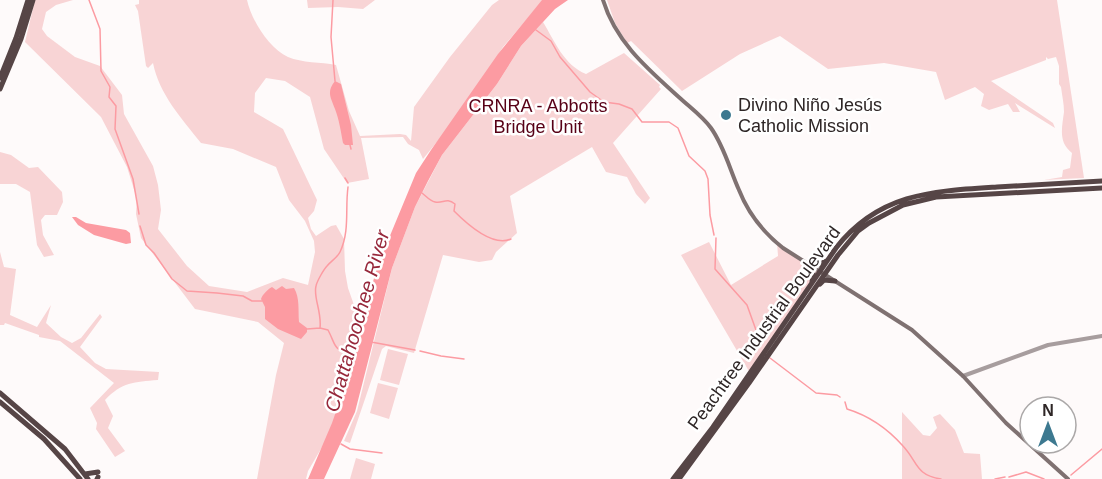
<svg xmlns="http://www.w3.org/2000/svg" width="1102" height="479" font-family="Arial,sans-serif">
<rect width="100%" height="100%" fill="#fefafa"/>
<path fill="#f8d4d5" d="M35,0H73L56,5L46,12L42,29L47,36L75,57L100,66L122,95L124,114L153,166L158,185L161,210L158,229L187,266L209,286L247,292L283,278L308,285L315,252L314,241L305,221L289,200L276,167L233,149L201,143C182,119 159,94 153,63L148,68L146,66L138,11L135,5L139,4V0H247C251,19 269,49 288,57C302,63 321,62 336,65L349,111L360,136L400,134L406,135L411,141L414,107L450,57L492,5L499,0H543L503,47L466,106L423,159L419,150L408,144L403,137L361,138L369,179L347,183L324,149L310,97L285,81L266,78L255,93L254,112L283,129L317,200L314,211L308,218L311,229L316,236L331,226L336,225L344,239L345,271L348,288L360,322L352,352L349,384L325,442L308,471L306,479H257L276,375L284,343L258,322L195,309L141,238L136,214L137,199L127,167L101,117L25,42Z
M307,0H375L363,9L338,7L308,8Z
M607,0H1057L1084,178L1044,180L1062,177L1063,170L1070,168L1072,153C1058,142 1062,128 1064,112C1064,104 1062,95 1061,87L1059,84V66L1056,57L1048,59L1046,57V60L991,81L1053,123L1055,128L1015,103L1020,112H1013L1008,104L989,110L981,106L984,94L975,87L945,100L936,72L884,63L828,69L780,36L740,54L682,91L631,41L627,43L615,23Z
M543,22C555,42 564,65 586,74L624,53L660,85L659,87L661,89L613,143L650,198L645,204L636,194L627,177L606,172L592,147L510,196L517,233L496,252L492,260L479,262L443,255L414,353L386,346L382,349L350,443L344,441L357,411L392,268L415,207L442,155L497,84L521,46Z
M0,152L11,155L29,168L38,167L62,192L63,202L57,215H45L41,220L43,235L54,255L44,257L37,245L30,192L16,184H0Z
M709,242L731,285L778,256L777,242L821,273L750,373L681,255Z
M0,252L4,267L16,269L10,315L37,327L51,305L46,323L61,337L72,343L81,338L100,314L102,317L80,347L95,363L106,369L159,372L158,380C134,382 122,382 105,400L113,416L108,428L125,451L115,457L96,429L97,423L90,408L114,383L60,341L39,337V335L5,323L4,325H0Z
M388,349L408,354L399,385L380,380Z
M378,383L398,388L389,419L370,413Z
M902,412L923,435L930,436L937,428L933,417L940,414L955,430L964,453L980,454L982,479H902Z
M356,458L375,464L371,479H350Z"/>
<path fill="#fc9ba2" d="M542,0H568L555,9L521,46L497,84L442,155L428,181L415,207L392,268L355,412L324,479H308L332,423L345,386L377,267L416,173L431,150L498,54Z
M335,81L341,84L351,125L353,145H345L343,143C341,132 339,119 335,109C331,98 326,92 335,81Z
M76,217L86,223L126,230L130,233L131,243L126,244L94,235L78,225L72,217Z
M282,286L286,289L294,288C300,298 298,310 299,322L307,328V332L301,339L278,329L265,319V307L261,299C262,295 269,288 272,287L276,290Z"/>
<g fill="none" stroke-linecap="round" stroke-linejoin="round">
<path stroke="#fc9ba2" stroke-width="1.5" d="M89,0L100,29L101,71L110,87L109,97L116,106L115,129L133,179L139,214
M333,0L331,37L335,81
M536,30L551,41L560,57L590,92L604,102L619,104L632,109L642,122H669L678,128L689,156L705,171L708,179L710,215L714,235
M350,145L351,149
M345,178L348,183
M422,193C426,196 430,201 435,202C443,204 446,197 455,204L454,211C467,224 493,247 511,239
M140,226L146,245L154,253L172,279L187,291L217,293L243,296L252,301H262
M716,238L715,269L747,305L761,344
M320,328C322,312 313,297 316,286C317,281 324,269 327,266C331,261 337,258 340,252C350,231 345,209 348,187
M307,329L320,328L328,330C337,347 332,350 354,354
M371,342L415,350
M420,351L441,356L464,359
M770,358L816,393L837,395L840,397
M845,402L847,409C870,416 887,428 903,446C918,462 915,475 941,479
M341,444L350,449L382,453
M1071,475L1102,449
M1009,477L1026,472L1044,479
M995,479L1005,477"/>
<path stroke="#a79d9e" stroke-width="4" d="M963,376L1048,345L1102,336"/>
<path stroke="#7f7171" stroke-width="4" d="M603,0C616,43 649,70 681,99C691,108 703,117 711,128C724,146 730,170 739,190C748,213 764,233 783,248L912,330L963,376L1006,423L1068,479"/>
<path stroke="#564546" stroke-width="5" d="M0,78L16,38L28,0
M0,89L21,39L33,0
M808,264L819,265L826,261
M808,264L813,272L812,282
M820,284L824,280L835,281
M0,393L65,449L88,479
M0,402L44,439L80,479
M85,474L98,472
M97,479L98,477
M673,479L713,427L836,248C879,193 933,191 997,187C1032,185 1067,183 1102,181
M679,479L749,383L838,255L858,231L869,223L903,205L936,197L1102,188"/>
</g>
<circle fill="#3d7990" stroke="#fff" stroke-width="2" cx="726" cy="115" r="6"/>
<g text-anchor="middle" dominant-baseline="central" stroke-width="5" stroke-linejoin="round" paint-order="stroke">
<g font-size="18" fill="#2e2626" stroke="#fff" text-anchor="start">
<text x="738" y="105">Divino Niño Jesús<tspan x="738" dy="21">Catholic Mission</tspan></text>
</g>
<g font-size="18" fill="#570016" stroke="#fff">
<text x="538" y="106">CRNRA - Abbotts<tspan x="538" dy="21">Bridge Unit</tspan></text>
</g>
<g font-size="18" fill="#2e2626" stroke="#fff">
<text transform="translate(764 328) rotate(-54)">Peachtree Industrial Boulevard</text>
</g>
<g font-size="20" font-style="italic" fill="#97283b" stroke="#fff">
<text transform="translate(357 321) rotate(-74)">Chattahoochee River</text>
</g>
</g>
<g transform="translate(1048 425)"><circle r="28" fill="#ffffff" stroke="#aba8a8" stroke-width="1.5"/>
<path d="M0-4.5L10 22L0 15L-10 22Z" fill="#3d7990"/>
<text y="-9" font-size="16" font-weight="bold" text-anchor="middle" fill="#2e2626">N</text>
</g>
</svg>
